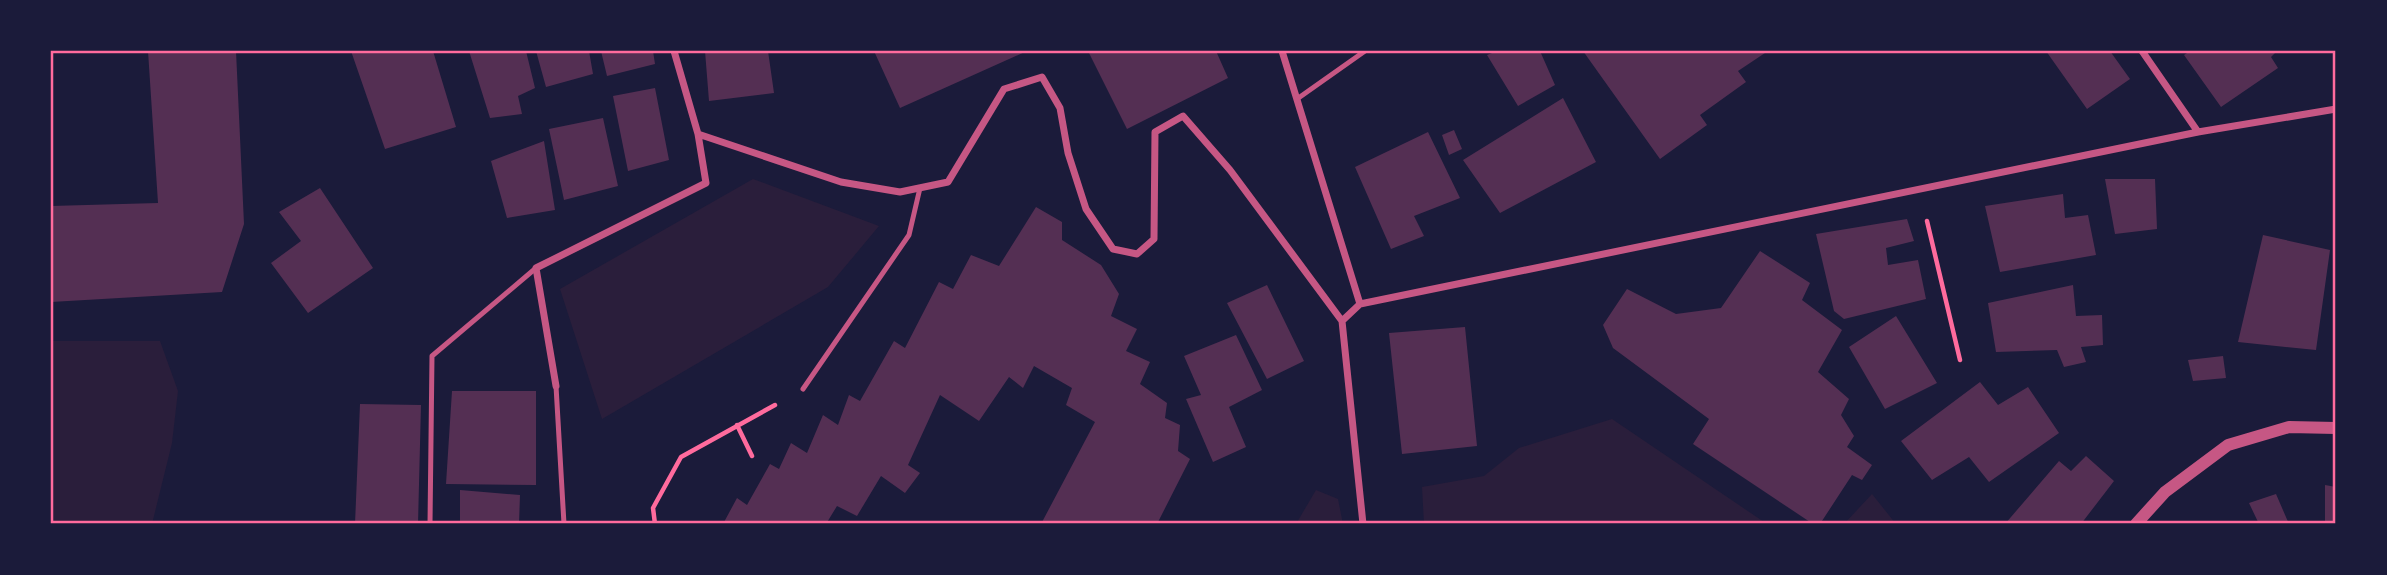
<svg xmlns="http://www.w3.org/2000/svg" width="2387" height="575" font-family="'DejaVu Sans',sans-serif">
<rect width="100%" height="100%" fill="#1b1b3a"/>
<path fill="#2a1e3b" d="M753,179L879,226L828,287L602,419L560,289Z
M51,341H160L178,391L172,443L152,524H51Z
M1612,419L1767,524H1513L1512,522L1424,524L1422,487L1484,476L1519,448Z
M1316,490L1338,499L1343,524H1296Z
M1872,494L1896,524H1844Z"/>
<path fill="#542f53" d="M148,51H236L244,224L222,292L51,302V206L158,203Z
M351,51H433L456,127L385,149Z
M469,51H526L535,88L518,96L522,114L490,118Z
M536,51H589L593,74L546,87Z
M601,51H653L655,64L607,76Z
M705,51H768L774,93L709,101Z
M874,51H1027L900,108Z
M1088,51H1216L1228,78L1127,129Z
M1497,51H1540L1555,85L1518,106L1487,55Z
M1583,51H1724L1726,53L1730,51H1768L1738,71L1746,82L1700,115L1707,125L1660,159Z
M2046,51H2110L2130,79L2087,109Z
M2190,51H2277L2271,57L2278,68L2221,107L2184,55Z
M655,88L669,160L628,171L613,96Z
M1563,98L1596,162L1500,213L1463,160Z
M603,118L618,186L564,200L549,129Z
M1454,130L1462,149L1449,155L1442,135Z
M1428,132L1460,198L1414,216L1424,236L1391,249L1355,167Z
M544,141L555,210L507,218L491,161Z
M2105,179H2155L2157,229L2115,234Z
M320,188L373,268L308,313L271,263L301,241L279,212Z
M2063,194L2065,218L2088,215L2096,255L2000,272L1985,206Z
M1036,207L1062,222V240L1101,265L1119,294L1111,316L1137,329L1126,351L1150,362L1140,384L1167,403L1165,418L1180,425L1178,451L1190,459L1157,524H1041L1095,422L1066,405L1072,388L1034,366L1023,388L1009,377L979,421L940,395L908,465L920,473L905,493L881,476L857,516L837,506L826,524H723L737,498L747,505L770,464L779,469L791,443L807,453L823,415L838,425L849,395L860,401L894,341L905,348L939,282L953,289L971,255L999,266Z
M1907,219L1914,241L1886,248L1888,265L1918,260L1926,299L1844,319L1834,311L1816,234Z
M2263,235L2330,250L2316,350L2238,342Z
M1760,251L1810,283L1802,300L1842,330L1818,372L1849,399L1841,415L1854,436L1847,447L1872,465L1862,480L1852,475L1820,524H1813L1693,444L1709,419L1613,348L1603,325L1627,289L1676,314L1721,308Z
M1267,285L1304,361L1267,379L1227,303Z
M2073,285L2076,316L2102,315L2103,345L2081,347L2086,362L2064,367L2057,350L1996,352L1988,303Z
M1896,316L1937,383L1885,409L1849,347Z
M1465,327L1477,446L1402,454L1389,333Z
M1236,335L1262,390L1229,407L1246,447L1213,462L1186,399L1201,395L1184,356Z
M2223,356L2226,378L2193,381L2188,360Z
M1980,382L1998,405L2028,387L2059,433L1989,482L1969,457L1932,480L1901,441Z
M452,391H536V485L446,484Z
M360,404L421,405L418,524H355Z
M2086,456L2114,481L2081,524H2005L2059,461L2071,471Z
M2325,485L2336,487V524H2325Z
M460,490L520,495L519,524H460Z
M2276,494L2289,524H2259L2249,503Z"/>
<g fill="none" stroke-linecap="round" stroke-linejoin="round">
<path stroke="#ff6b9d" stroke-width="4.5" d="M1927,221L1960,360
M737,425L752,456
M655,524L653,508L681,457L775,405"/>
<path stroke="#c65784" stroke-width="5" d="M1297,99L1365,51
M556,386L564,524
M803,389L909,235L920,188
M430,524L432,356L536,268"/>
<path stroke="#c65784" stroke-width="7" d="M674,51L698,134L841,182L900,192L948,182L1004,89L1042,77L1060,108L1068,153L1086,209L1113,249L1137,254L1154,239L1155,132L1183,116L1230,170L1342,321
M1282,51L1360,304
M2142,51L2198,132
M556,386L536,268L706,183L698,134
M1363,524L1342,321L1360,304L2198,132L2336,109"/>
<path stroke="#c65784" stroke-width="12" d="M2136,524L2165,492L2228,445L2289,427L2336,428"/>
</g>
<rect width="2387" height="575" fill="none" stroke="#1b1b3a" stroke-width="105"/>
<rect x="52" y="52" width="2282" height="470" fill="none" stroke="#ff6b9d" stroke-width="2.5"/>
</svg>
